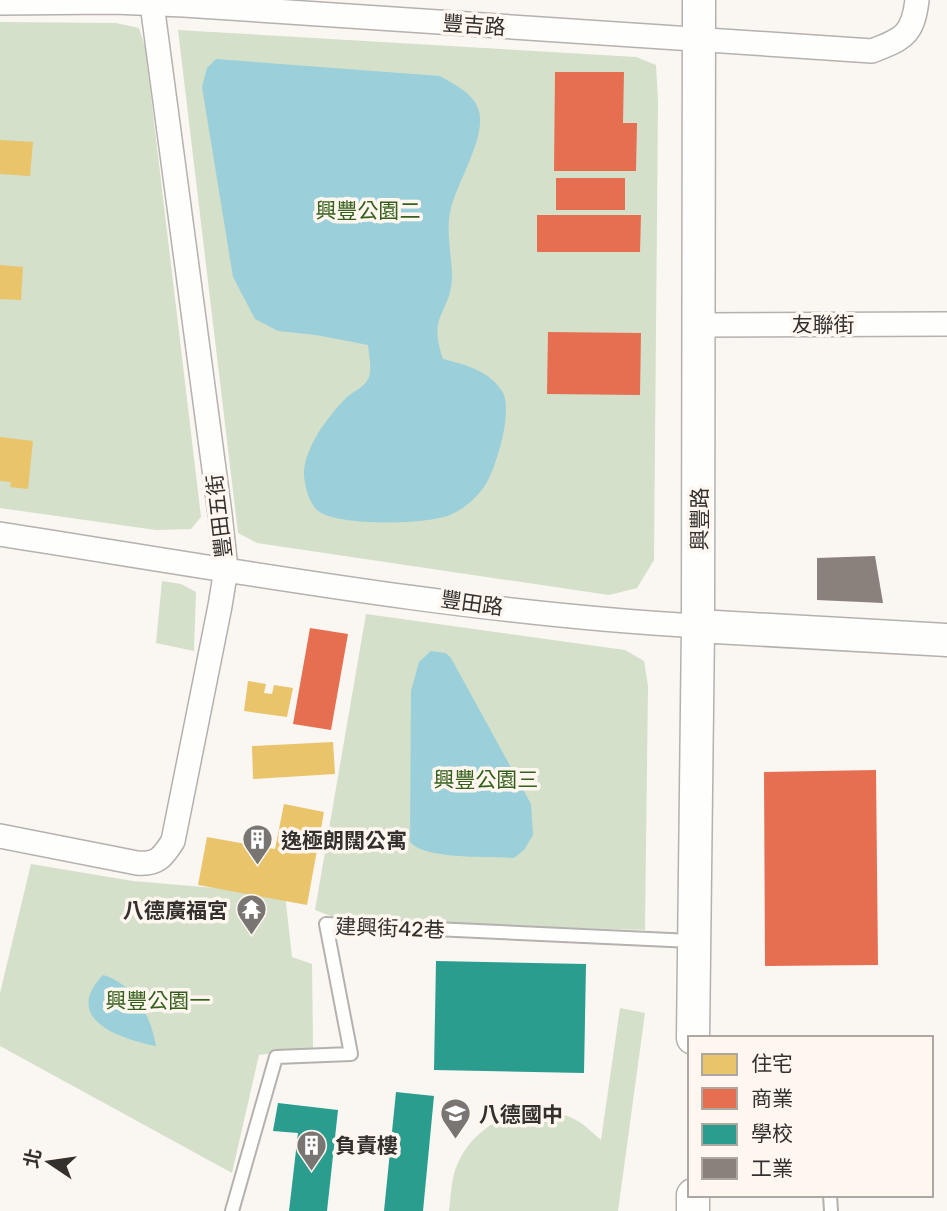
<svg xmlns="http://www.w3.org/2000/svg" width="947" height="1211" font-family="Rubik,'Noto Sans TC',sans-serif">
<rect width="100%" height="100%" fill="#faf6f2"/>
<path fill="#d4e0ca" d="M0,22L116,23L139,28L145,46L201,517L191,529L156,530L0,508Z
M178,30L636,57L656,65L658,101L654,560L637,588L609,595L257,543L238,533Z
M162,581L181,584L196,592L194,651L156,643Z
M366,614L625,650L644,661L648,686L645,930L344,921L315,910Z
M31,864L133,881L285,894L292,957L312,964L313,1048L259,1055L232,1173L0,1046V993Z
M620,1008L645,1013L618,1211H449C451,1196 451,1177 458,1163C477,1120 532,1096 576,1120C586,1125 593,1134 601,1140Z"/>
<path fill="#9bcfda" d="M216,59L440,76C455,85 474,93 479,111C486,138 458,180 451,208C445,232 452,253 452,277C451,314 427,313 443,359C466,365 488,370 502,391C514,409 496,470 484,487C476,498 465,508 452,514C431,525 335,527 317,510C309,502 305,487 304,476C303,449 328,416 346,398C354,390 365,388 369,377C372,368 369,355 368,345L316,335L278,331L255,319L233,277L202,87L207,68Z
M431,651L446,653L451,658L531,804L533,835L524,850L514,858C490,856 425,860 410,842L411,691L419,662Z
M103,975C134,984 151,1016 156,1046C120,1039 61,1019 103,975Z"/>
<path fill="#e9c46a" d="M0,140L33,142L30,176L0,174Z
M0,265L23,267L21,300L0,299Z
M0,437L33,441L28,489L10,487L11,482L0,481Z
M248,681L266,684L264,693L272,694L274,685L293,688L287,717L244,711Z
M333,742L335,774L253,779L252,746Z
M284,804L324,812L307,905L198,885L207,837L275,849Z"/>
<path fill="#e76f51" d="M555,72H624L623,123H637L636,171H554Z
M556,178H625V210H556Z
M537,215H641L640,252H537Z
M548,332L641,333L640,395L547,394Z
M310,628L348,634L331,730L293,724Z
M876,770L878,965L765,966L764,772Z"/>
<path fill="#2a9d8f" d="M436,961L586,964L584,1073L434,1070Z
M396,1092L434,1096L423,1211H384Z
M278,1103L338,1110L327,1211H289L298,1133L273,1131Z"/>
<path fill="#8a817c" d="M875,556L883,603L817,600V558Z"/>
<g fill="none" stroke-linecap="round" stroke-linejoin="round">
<defs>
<path id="lane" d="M830,1195L831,1211
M232,1211L276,1057L351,1054L326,924L692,941"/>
<path id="street" d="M0,3L114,2L184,5L872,51C903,39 913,35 917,0
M699,325L947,324
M0,534C231,570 464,613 698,626
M0,836L137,863C157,865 163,857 173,841L220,606L226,569L220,514L152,4"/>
<path id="secondary" d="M698,626L947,640
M693,1038L698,626L699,0
M693,1211V1195"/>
</defs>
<use href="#lane" stroke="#b4b1ae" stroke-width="16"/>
<use href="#street" stroke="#b4b1ae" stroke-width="26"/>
<use href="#secondary" stroke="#b4b1ae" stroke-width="35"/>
<use href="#lane" stroke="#fefefd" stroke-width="12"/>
<use href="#street" stroke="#fefefd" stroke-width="23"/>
<use href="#secondary" stroke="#fefefd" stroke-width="32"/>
</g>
<defs>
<symbol id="building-pin" viewBox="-11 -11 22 30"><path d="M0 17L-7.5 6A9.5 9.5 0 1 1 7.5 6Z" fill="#797573" stroke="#fef6ef"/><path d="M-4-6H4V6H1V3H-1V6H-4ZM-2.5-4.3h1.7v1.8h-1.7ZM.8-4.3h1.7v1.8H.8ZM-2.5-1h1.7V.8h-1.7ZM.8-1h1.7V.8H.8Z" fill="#fff"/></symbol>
<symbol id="temple-pin" viewBox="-11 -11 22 30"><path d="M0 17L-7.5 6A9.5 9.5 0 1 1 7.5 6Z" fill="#797573" stroke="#fef6ef"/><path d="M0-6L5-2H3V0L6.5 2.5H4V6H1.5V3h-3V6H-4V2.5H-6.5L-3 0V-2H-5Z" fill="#fff"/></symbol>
<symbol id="school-pin" viewBox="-11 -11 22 30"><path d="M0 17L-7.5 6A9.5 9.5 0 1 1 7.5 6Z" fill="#797573" stroke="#fef6ef"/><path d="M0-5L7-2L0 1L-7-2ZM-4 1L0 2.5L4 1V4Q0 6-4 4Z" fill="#fff"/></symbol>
</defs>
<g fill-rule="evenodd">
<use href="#building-pin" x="240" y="822" width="35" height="47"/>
<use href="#temple-pin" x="234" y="892" width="35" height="47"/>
<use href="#school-pin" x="438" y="1096" width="35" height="47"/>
<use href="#building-pin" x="294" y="1128" width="35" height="47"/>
</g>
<g text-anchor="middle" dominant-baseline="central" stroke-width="7" stroke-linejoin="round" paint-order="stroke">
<g font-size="21" fill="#33302e" stroke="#fef6ef">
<text transform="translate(474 25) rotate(4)">豐吉路</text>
<text x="823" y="324">友聯街</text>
<text transform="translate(219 516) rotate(-97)">豐田五街</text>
<text transform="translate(699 519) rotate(-90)">興豐路</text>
<text transform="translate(472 603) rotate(8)">豐田路</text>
<text transform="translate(390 928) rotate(2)">建興街42巷</text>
</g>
<g font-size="21" fill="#35601c" stroke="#fef6ef">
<text x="368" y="210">興豐公園二</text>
<text x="486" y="779">興豐公園三</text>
<text x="158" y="1000">興豐公園一</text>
</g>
<g font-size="21" font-weight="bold" fill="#33302e" stroke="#fef6ef" text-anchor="start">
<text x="281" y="840">逸極朗闊公寓</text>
<text x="228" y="910" text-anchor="end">八德廣福宮</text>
<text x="479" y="1114">八德國中</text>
<text x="335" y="1145">負責樓</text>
</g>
</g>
<rect x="688" y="1036" width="245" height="161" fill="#fef6ef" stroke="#ada7a2" stroke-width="2"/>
<rect x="702" y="1054" width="35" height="21" fill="#e9c46a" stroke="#ada7a2" stroke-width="2"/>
<text x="751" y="1071" font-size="21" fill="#33302e">住宅</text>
<rect x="702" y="1088" width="35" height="21" fill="#e76f51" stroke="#ada7a2" stroke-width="2"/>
<text x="751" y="1106" font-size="21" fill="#33302e">商業</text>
<rect x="702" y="1124" width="35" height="21" fill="#2a9d8f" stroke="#ada7a2" stroke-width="2"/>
<text x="751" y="1141" font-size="21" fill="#33302e">學校</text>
<rect x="702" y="1158" width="35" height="21" fill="#8a817c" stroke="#ada7a2" stroke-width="2"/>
<text x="751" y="1176" font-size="21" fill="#33302e">工業</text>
<g transform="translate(49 1162) rotate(283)" stroke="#fef6ef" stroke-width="5" paint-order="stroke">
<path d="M0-5L12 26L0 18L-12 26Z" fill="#33302e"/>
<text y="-10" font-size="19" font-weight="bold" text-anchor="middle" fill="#33302e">北</text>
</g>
</svg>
